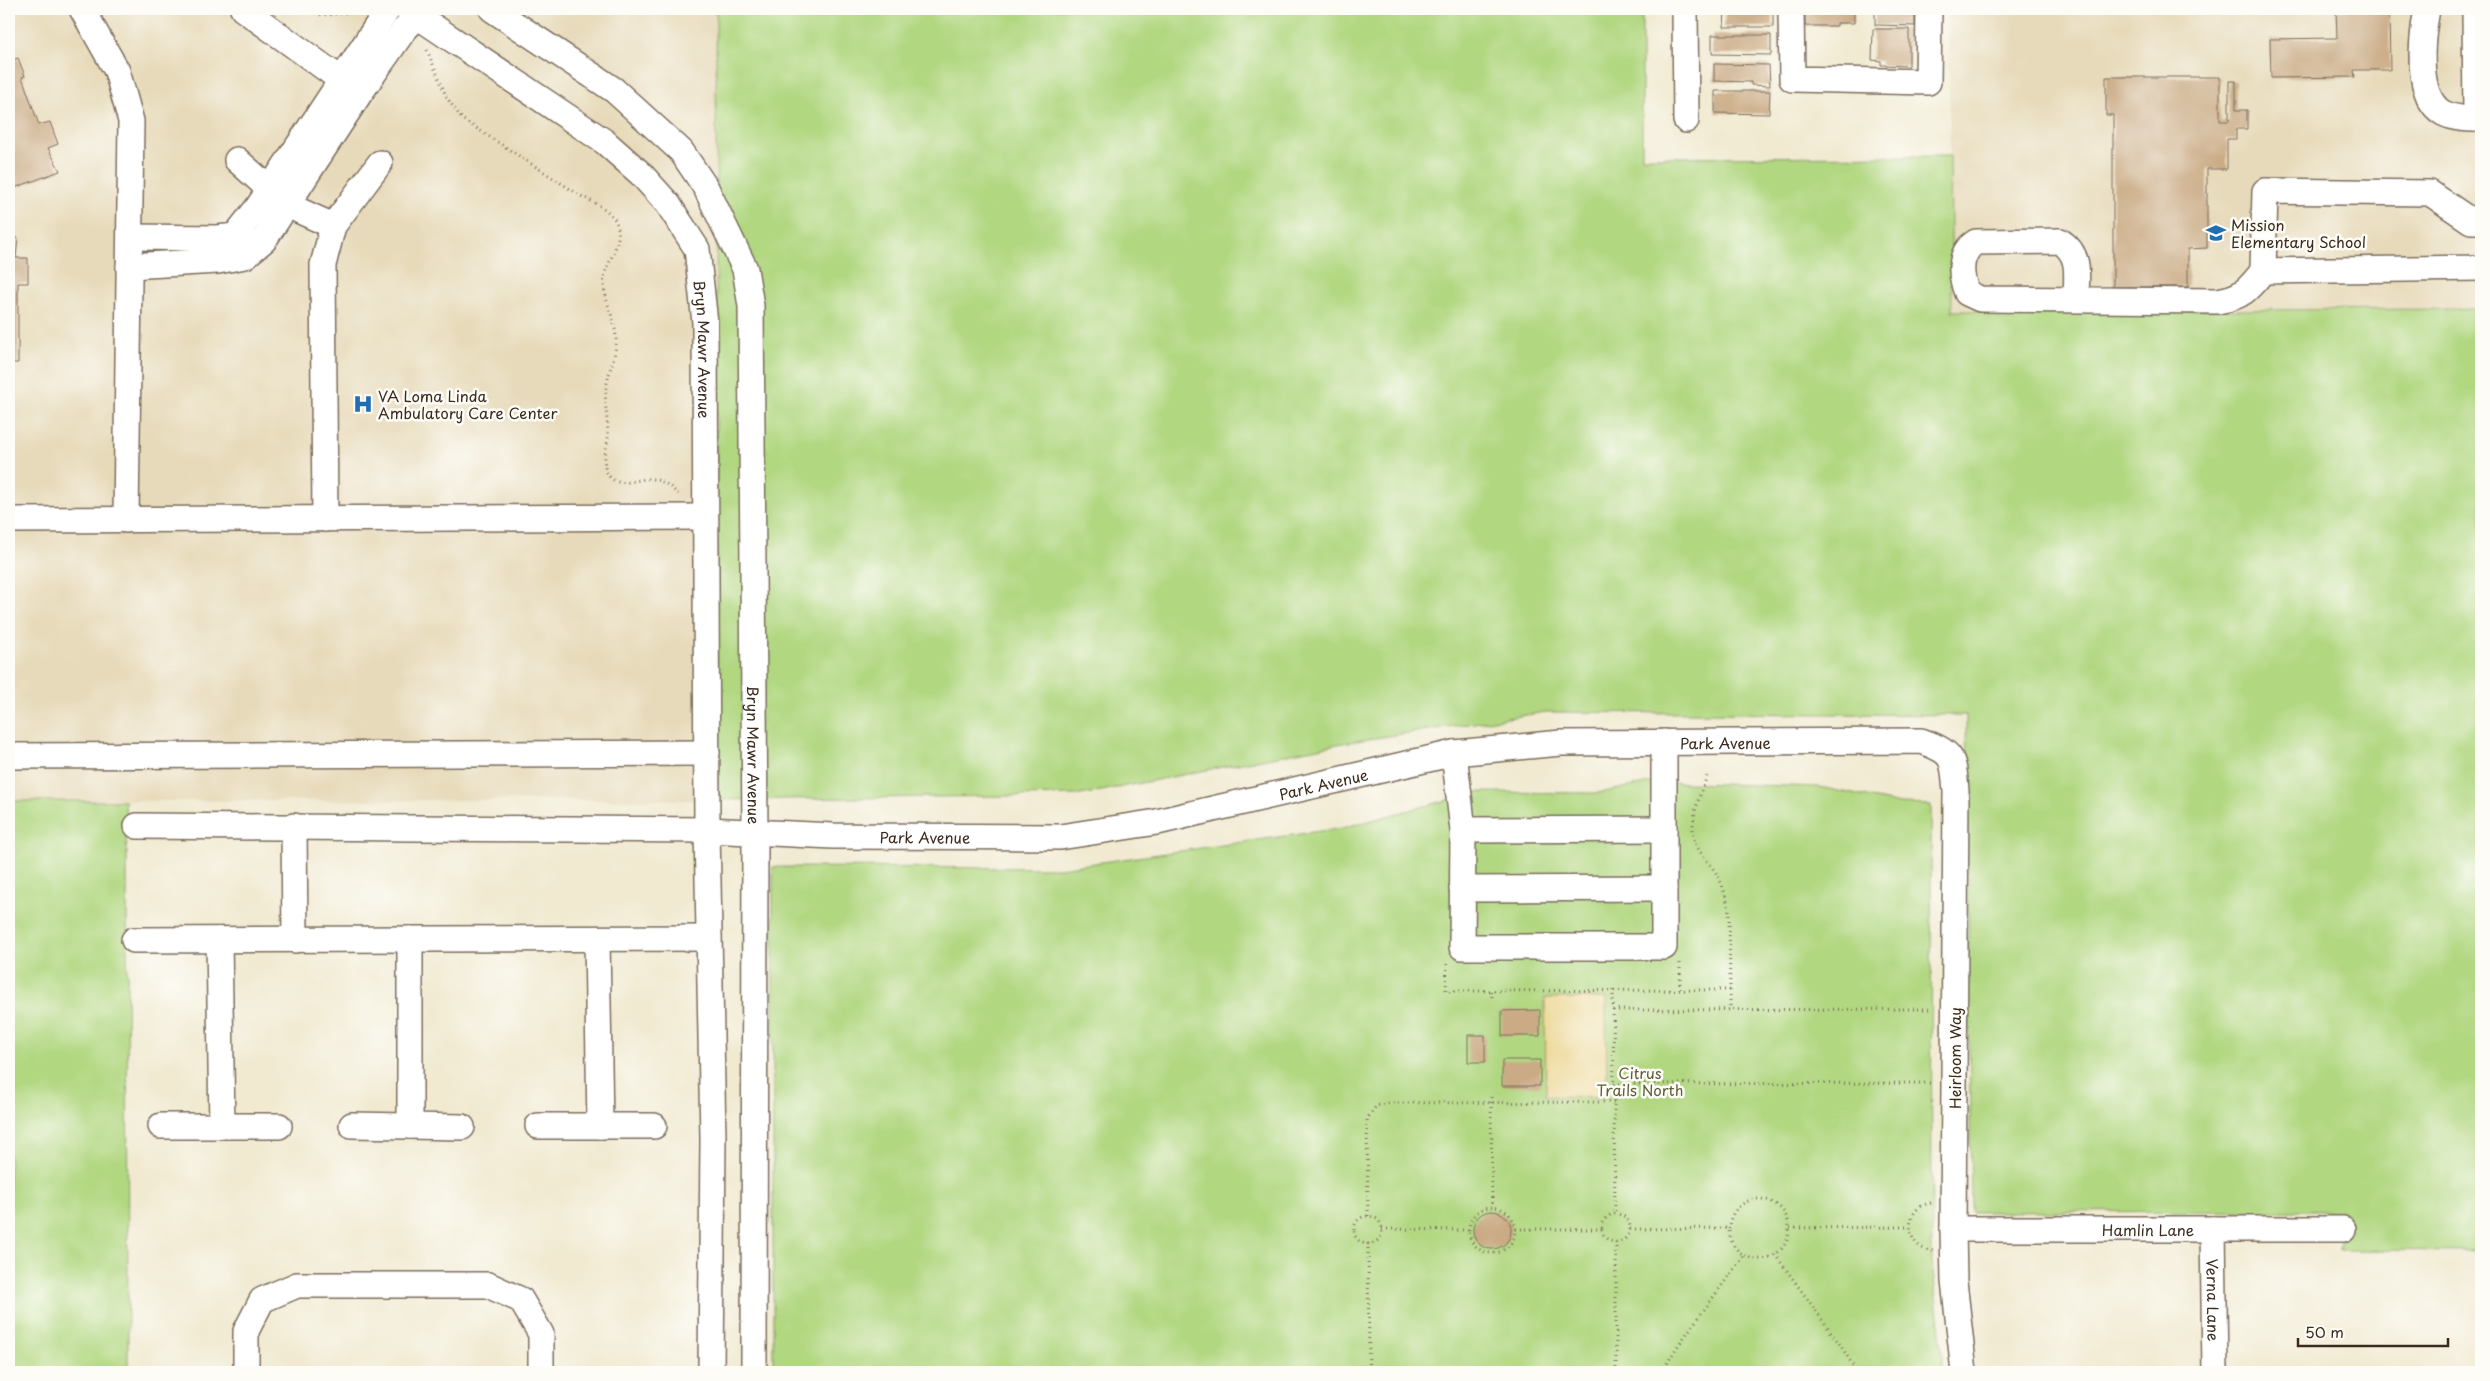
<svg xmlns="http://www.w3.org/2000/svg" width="2490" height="1381" font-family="'Playpen Sans',sans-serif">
<rect width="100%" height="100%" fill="#fdfcf7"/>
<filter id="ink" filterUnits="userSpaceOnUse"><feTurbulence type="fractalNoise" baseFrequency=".02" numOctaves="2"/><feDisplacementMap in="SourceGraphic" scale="10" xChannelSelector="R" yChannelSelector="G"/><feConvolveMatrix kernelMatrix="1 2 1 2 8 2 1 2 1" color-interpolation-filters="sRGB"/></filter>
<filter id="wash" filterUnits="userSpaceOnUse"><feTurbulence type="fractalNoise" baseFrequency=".0096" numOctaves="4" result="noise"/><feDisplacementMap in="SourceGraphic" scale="20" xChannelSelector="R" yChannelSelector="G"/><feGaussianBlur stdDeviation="1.12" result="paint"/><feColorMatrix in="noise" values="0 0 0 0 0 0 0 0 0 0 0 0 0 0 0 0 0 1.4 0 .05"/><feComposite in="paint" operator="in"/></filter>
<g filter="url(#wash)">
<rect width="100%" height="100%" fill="#f1ead1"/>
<path fill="#e7daba" d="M9,9H716L717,800L9,801Z
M1948,9H2481V309L1952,311Z"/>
<path fill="#b1d780" stroke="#76804f" d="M716,9H1642V157L1950,156L1952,311L2481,309V1251L2339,1250L2341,1211L1971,1212L1966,715L1546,712L1343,743L1081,795L717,800Z
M1655,782L1820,787L1900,804L1931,805L1932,1262L1942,1350V1372H773V867L1060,868L1342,828L1478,792L1598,793Z
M9,801H125L127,856L128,1372H9Z"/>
<path fill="#eeda9e" stroke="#94825e" d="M1545,998H1606L1607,1097L1546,1096Z"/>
<g id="blocks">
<path fill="#caab85" d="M1725,9H1773V27H1724Z
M1805,9H1854V23H1837V26H1805Z
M1875,9H1915V26L1875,25Z
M2336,9H2389L2390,70H2354L2355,77L2271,78L2270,39L2337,38Z
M1873,29H1909V66L1881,65V61L1872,60Z
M1712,35H1771V55L1712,54Z
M18,58L25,76L22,77L39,125L50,122L58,144L48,148L60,171L9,190V61Z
M1714,64L1769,65L1770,86L1751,85V82L1714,81Z
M2106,77H2220V121H2229V81H2236V110H2247V129H2236V139H2227V169H2207V248L2188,249V287H2113V115H2106Z
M1715,91H1770L1769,114L1715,113Z
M9,238H18L16,258H28V283H18V363H9Z
M1540,1010V1036H1502V1011Z
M1468,1035H1485V1062H1468Z
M1502,1060H1540V1086H1502Z
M1473 1230a19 19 0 1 1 38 0a19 19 0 1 1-38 0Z"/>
</g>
</g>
<g filter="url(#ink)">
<use href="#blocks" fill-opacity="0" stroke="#7b6d5d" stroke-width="1"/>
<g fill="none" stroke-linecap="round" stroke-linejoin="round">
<defs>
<g id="minor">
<path d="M82,9L117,71L131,121L126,520"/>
<path d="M243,9L354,89"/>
<path id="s1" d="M407,9L605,142L641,174L668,204L697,249L705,323L707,830L713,1138L711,1372"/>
<path id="s2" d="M492,9L614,90L681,151L706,188L745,269L751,306L755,832L754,1372"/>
<path d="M1685,9L1686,120"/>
<path d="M1791,9L1792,79L1928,82L1929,9"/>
<path d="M2427,9C2422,36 2414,96 2443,113C2455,119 2468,119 2481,119"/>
<path d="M2475,9L2476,119"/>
<path d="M237,160L287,205L333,226"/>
<path d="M2481,221H2471L2430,193L2265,191L2263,271L2481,268"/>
<path d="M130,237L218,238L235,236L258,207L388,9"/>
<path d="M129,266L218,261L245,256L264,240L360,93L404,30L425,9"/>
<path d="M2076,300C2076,276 2082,255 2060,241L1976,242C1958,253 1960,275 1967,293L1980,299L2218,301C2242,297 2248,290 2263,271"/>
<path d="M325,519L323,265L333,226L380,163"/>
<path d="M9,520L705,517"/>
<path d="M1454,753L1463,830L1462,947H1664V742"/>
<path d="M9,756L707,753"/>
<path id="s3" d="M137,826L707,830L833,836L1060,837L1157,822L1454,753L1561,743L1921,741C1955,753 1953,758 1956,791L1953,1229L1954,1281L1964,1372"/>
<path d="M294,826L295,940"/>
<path d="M1463,830L1664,829"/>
<path d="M1462,889L1664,888"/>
<path d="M597,939L600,1126"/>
<path d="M134,940L708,938"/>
<path d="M219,940L222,1126"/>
<path d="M352,1125L462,1127"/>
<path d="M161,1126H279"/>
<path d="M410,1126V939"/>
<path d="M538,1126H654"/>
<path id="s4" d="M1953,1229H2343"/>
<path id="s5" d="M2213,1229L2215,1372"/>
<path d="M246,1372V1331L262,1300L297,1285H488L521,1300L541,1334V1372"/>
</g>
</defs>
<use href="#minor" stroke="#7b6d5d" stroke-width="28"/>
<path stroke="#7b6d5d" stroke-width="3" stroke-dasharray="1 4" stroke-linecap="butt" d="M306,9L321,15L359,12
M427,50L447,98L462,119L581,196C606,208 627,219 615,249C611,261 604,269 604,282C604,301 615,318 616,337C617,356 608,371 606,389C604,404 608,420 608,435C608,446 600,466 609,476C621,490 638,477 652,479C663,480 671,487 678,494
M1680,963V990
M1447,964L1446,991L1730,990L1729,911C1727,900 1724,889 1719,878C1711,862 1694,851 1693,832C1692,813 1701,793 1707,776
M1613,990L1615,1215
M1730,990V1009
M1492,991V999
M1613,1010L1933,1009
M1614,1084L1934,1083
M1491,1097L1492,1206
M1729 1229a30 30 0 1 1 60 0a30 30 0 1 1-60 0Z
M1931,1203C1902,1207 1904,1249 1933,1251
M1469 1230a23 23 0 1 1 46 0a23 23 0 1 1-46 0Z
M1602 1228a14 14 0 1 1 28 0a14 14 0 1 1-28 0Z
M1368,1216L1367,1119L1376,1106L1389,1103L1615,1102
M1354 1230a14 14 0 1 1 28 0a14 14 0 1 1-28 0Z
M1790,1228L1909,1227
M1382,1229L1468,1230
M1516,1229H1602
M1630,1229L1729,1228
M1616,1242V1372
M1368,1243L1369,1372
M1775,1254L1841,1346L1857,1372
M1662,1372L1677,1347L1744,1255"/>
<use href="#minor" stroke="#fff" stroke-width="25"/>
</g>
</g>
<defs>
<symbol id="school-bare" viewBox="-9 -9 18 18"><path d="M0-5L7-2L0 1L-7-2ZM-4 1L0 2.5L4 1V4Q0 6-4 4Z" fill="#1f6fb2" stroke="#fdfcf7" stroke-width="2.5" paint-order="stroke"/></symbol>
<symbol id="hospital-bare" viewBox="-9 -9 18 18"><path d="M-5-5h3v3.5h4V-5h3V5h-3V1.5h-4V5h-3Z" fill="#1f6fb2" stroke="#fdfcf7" stroke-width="2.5" paint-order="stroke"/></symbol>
</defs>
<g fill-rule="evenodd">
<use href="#school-bare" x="2202" y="219" width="28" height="28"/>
<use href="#hospital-bare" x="349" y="390" width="28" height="28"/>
</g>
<g text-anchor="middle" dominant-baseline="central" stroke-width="5" stroke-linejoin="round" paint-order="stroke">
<g font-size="15" fill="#3b2a1e" stroke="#fdfcf7" text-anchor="start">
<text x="2231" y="224">Mission<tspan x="2231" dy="17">Elementary School</tspan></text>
<text x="378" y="395">VA Loma Linda<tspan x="378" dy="17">Ambulatory Care Center</tspan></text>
</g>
<g font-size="15" fill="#3b2a1e" stroke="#fdfcf7">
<text stroke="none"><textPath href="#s1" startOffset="481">Bryn Mawr Avenue</textPath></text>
<text stroke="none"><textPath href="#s3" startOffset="1598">Park Avenue</textPath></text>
<text stroke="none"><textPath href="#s2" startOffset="858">Bryn Mawr Avenue</textPath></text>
<text stroke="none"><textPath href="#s3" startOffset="1192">Park Avenue</textPath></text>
<text stroke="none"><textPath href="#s3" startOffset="788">Park Avenue</textPath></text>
<text transform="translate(1954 1058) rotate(-90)">Heirloom Way</text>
<text stroke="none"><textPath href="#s4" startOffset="195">Hamlin Lane</textPath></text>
<text stroke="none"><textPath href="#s5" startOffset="71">Verna Lane</textPath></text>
</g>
<g font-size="15" fill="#5e5e3b" stroke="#fdfcf7">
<text x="1640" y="1072">Citrus<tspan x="1640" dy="17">Trails North</tspan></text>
</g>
</g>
<rect width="2490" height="1381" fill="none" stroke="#fdfcf7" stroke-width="30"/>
<path d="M2298 1338v8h150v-8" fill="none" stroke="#3b2a1e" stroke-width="2.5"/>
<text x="2305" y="1338" font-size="15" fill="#3b2a1e" stroke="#fdfcf7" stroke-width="4" paint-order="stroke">50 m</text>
</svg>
